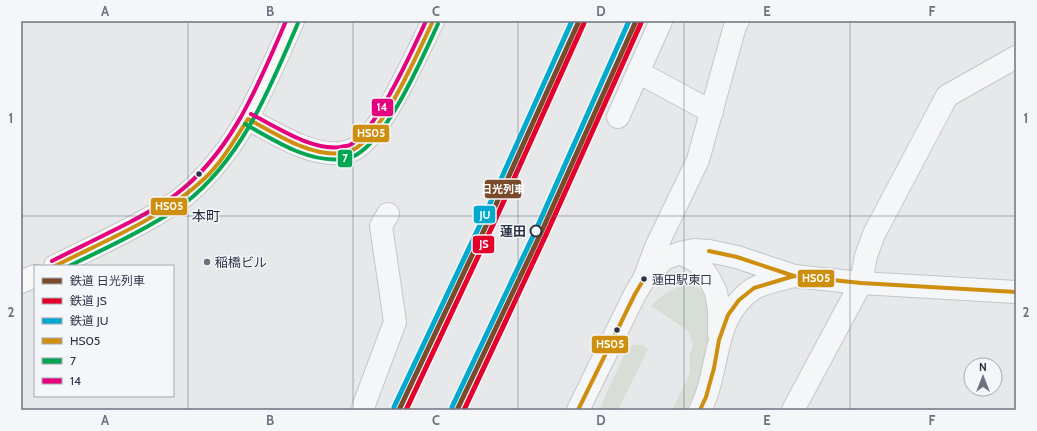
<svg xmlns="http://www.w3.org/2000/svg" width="1037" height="431" font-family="Cabin,'Noto Sans JP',sans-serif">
<rect width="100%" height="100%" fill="#e6e8ea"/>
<path fill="#d6ded6" d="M689,283L702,291L710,311V331L700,382L686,410H672L690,373V355L693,344L688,331L651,306C662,294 673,288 689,283Z
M632,345H643L648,349L618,410H599L624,355Z"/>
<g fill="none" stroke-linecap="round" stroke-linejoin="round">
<defs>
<path id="minor" d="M638,72L712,112
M618,117L661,21
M644,279L656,247L698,160L735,26L738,21
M362,410L395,322L381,226L388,214"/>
<path id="tertiary" d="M248,119C275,133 309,156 341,153C345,152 350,151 353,150C381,136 418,51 433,21
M680,253L698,262L709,278L716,292L719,310V334
M578,410L635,294L644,279L664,259L680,253L694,250L709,251L737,257L794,276L861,283L1016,292
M700,410C721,370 711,317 753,289C762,283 783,279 794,276
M793,410L861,283L866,256L874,234L947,96L1016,57"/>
<path id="secondary" d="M55,266C88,250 122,234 155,215C164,209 175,204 183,197C241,149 263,87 293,21
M21,282L35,276"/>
</defs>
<use href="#minor" stroke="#c4c6c8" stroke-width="24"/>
<use href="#tertiary" stroke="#c4c6c8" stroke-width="24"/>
<use href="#secondary" stroke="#c4c6c8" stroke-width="24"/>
<use href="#minor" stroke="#f5f6f7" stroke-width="22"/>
<use href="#tertiary" stroke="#f5f6f7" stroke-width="22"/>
<use href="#secondary" stroke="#f8f8f8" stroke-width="22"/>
<defs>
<path id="bus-1" d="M709,251L737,257L794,276L805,277
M55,266C106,240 163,218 205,178C222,162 235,139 248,119C275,133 310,157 341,153C345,152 350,151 353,150C383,134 418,52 433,21
M578,410L635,294L644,279
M700,410L706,397L714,368L719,340L728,315L739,300L754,288L794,276L861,283L1016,292"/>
<path id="bus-2" d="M245,124C274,140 308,163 342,159C346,158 353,157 356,155C389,136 422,58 438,24
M69,266C96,253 124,240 150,225C162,218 174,212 184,204C242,159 270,88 298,23"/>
<path id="bus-3" d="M251,114C276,127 312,151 341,147C344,146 348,146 350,145C376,132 413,49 426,21
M52,261C80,247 107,234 134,220C148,212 163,205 175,195C232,153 259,83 286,21"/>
</defs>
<use href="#bus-1" stroke="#f4f6f9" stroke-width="7"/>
<use href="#bus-2" stroke="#f4f6f9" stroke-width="7"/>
<use href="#bus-3" stroke="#f4f6f9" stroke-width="7"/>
<use href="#bus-1" stroke="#ce8f0e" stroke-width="4"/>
<use href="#bus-2" stroke="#00a651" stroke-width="4"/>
<use href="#bus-3" stroke="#e5007d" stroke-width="4"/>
<defs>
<path id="rail-1" d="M399,410L493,211L579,21
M457,410L540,235L636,21"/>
<path id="rail-2" d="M406,410L498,214L584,23
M464,410L545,237L641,23"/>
<path id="rail-3" d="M394,407L488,208L572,21
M452,407L535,232L629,21"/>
</defs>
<use href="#rail-1" stroke="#f4f6f9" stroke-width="8"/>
<use href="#rail-2" stroke="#f4f6f9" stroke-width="8"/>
<use href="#rail-3" stroke="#f4f6f9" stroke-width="8"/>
<use href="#rail-1" stroke="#7a4b2a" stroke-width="5"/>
<use href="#rail-2" stroke="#e4002b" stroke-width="5"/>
<use href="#rail-3" stroke="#00a9ce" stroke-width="5"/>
</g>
<path fill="none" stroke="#6c737f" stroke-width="1" stroke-opacity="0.55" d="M188,21V410M353,21V410M518,21V410M684,21V410M850,21V410M21,216H1016"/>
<g fill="#2b3445" stroke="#f4f6f9" stroke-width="1.5">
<circle cx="199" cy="174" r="3.5"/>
<circle cx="644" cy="279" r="3.5"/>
<circle cx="617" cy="330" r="3.5"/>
</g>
<circle fill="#f4f6f9" stroke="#2b3445" stroke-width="2" cx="536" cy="231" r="5.5"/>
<circle fill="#6c737f" stroke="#f4f6f9" stroke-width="1.5" cx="207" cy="262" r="4"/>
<g text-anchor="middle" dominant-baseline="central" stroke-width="3" stroke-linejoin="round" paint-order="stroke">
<g font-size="12" fill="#2b3445" stroke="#f4f6f9" text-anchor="start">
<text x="652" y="279">蓮田駅東口</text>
</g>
<g font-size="13" font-weight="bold" fill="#2b3445" stroke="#f4f6f9" text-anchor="end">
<text x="526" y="231">蓮田</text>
</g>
<g font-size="13" fill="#2b3445" stroke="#f4f6f9" text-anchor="start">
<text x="215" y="262">稲橋ビル</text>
</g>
<g font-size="14" fill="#1d2536" stroke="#f4f6f9">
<text x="206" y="216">本町</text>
</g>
</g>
<g stroke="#f4f6f9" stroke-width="1.5">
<rect x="371" y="98" width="23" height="19" rx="4" fill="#e5007d"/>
<rect x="352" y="124" width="38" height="19" rx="4" fill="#ce8f0e"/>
<rect x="337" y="149" width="16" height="19" rx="4" fill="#00a651"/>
<rect x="484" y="179" width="38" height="20" rx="4" fill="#7a4b2a"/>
<rect x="150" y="197" width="38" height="19" rx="4" fill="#ce8f0e"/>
<rect x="473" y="205" width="23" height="19" rx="4" fill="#00a9ce"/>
<rect x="472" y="235" width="23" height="19" rx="4" fill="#e4002b"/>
<rect x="797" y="269" width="38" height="19" rx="4" fill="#ce8f0e"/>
<rect x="591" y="335" width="38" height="19" rx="4" fill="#ce8f0e"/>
</g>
<g font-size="11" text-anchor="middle" font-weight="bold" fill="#fff">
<text x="382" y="111">14</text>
<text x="371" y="137">HS05</text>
<text x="345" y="162">7</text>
<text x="503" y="193">日光列車</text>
<text x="169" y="210">HS05</text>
<text x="485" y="219">JU</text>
<text x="484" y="248">JS</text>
<text x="816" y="282">HS05</text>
<text x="610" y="348">HS05</text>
</g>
<rect width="1037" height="431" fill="none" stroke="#f4f6f9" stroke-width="44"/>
<rect x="34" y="265" width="140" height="132" fill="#f4f6f9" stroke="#a4a8b1"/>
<rect x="42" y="278" width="20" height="6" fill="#7a4b2a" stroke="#a4a8b1"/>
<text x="70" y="285" font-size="12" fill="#2b3445">鉄道 日光列車</text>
<rect x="42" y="298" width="20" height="6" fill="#e4002b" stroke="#a4a8b1"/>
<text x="70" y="305" font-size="12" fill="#2b3445">鉄道 JS</text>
<rect x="42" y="318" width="20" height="6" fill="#00a9ce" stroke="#a4a8b1"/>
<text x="70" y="325" font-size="12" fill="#2b3445">鉄道 JU</text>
<rect x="42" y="338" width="20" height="6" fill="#ce8f0e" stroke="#a4a8b1"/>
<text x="70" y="345" font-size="12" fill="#2b3445">HS05</text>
<rect x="42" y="358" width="20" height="6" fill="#00a651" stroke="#a4a8b1"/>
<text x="70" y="365" font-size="12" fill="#2b3445">7</text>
<rect x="42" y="378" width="20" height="6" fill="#e5007d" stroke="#a4a8b1"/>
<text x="70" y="385" font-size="12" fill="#2b3445">14</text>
<g transform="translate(983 377)"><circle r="19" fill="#f4f6f9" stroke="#a4a8b1"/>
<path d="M0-3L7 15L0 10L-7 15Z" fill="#6c737f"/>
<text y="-6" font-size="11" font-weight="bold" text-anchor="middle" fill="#2b3445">N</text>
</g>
<rect x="22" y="22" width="993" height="387" fill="none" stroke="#6c737f" stroke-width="1.5"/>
<g font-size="13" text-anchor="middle" font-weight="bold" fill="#6c737f">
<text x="105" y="16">A</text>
<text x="270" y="16">B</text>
<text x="436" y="16">C</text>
<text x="601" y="16">D</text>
<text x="767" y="16">E</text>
<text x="932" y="16">F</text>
<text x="11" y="123">1</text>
<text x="1026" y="123">1</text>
<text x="11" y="317">2</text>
<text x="1026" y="317">2</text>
<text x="105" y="425">A</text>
<text x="270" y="425">B</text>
<text x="436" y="425">C</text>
<text x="601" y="425">D</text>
<text x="767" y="425">E</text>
<text x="932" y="425">F</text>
</g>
</svg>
